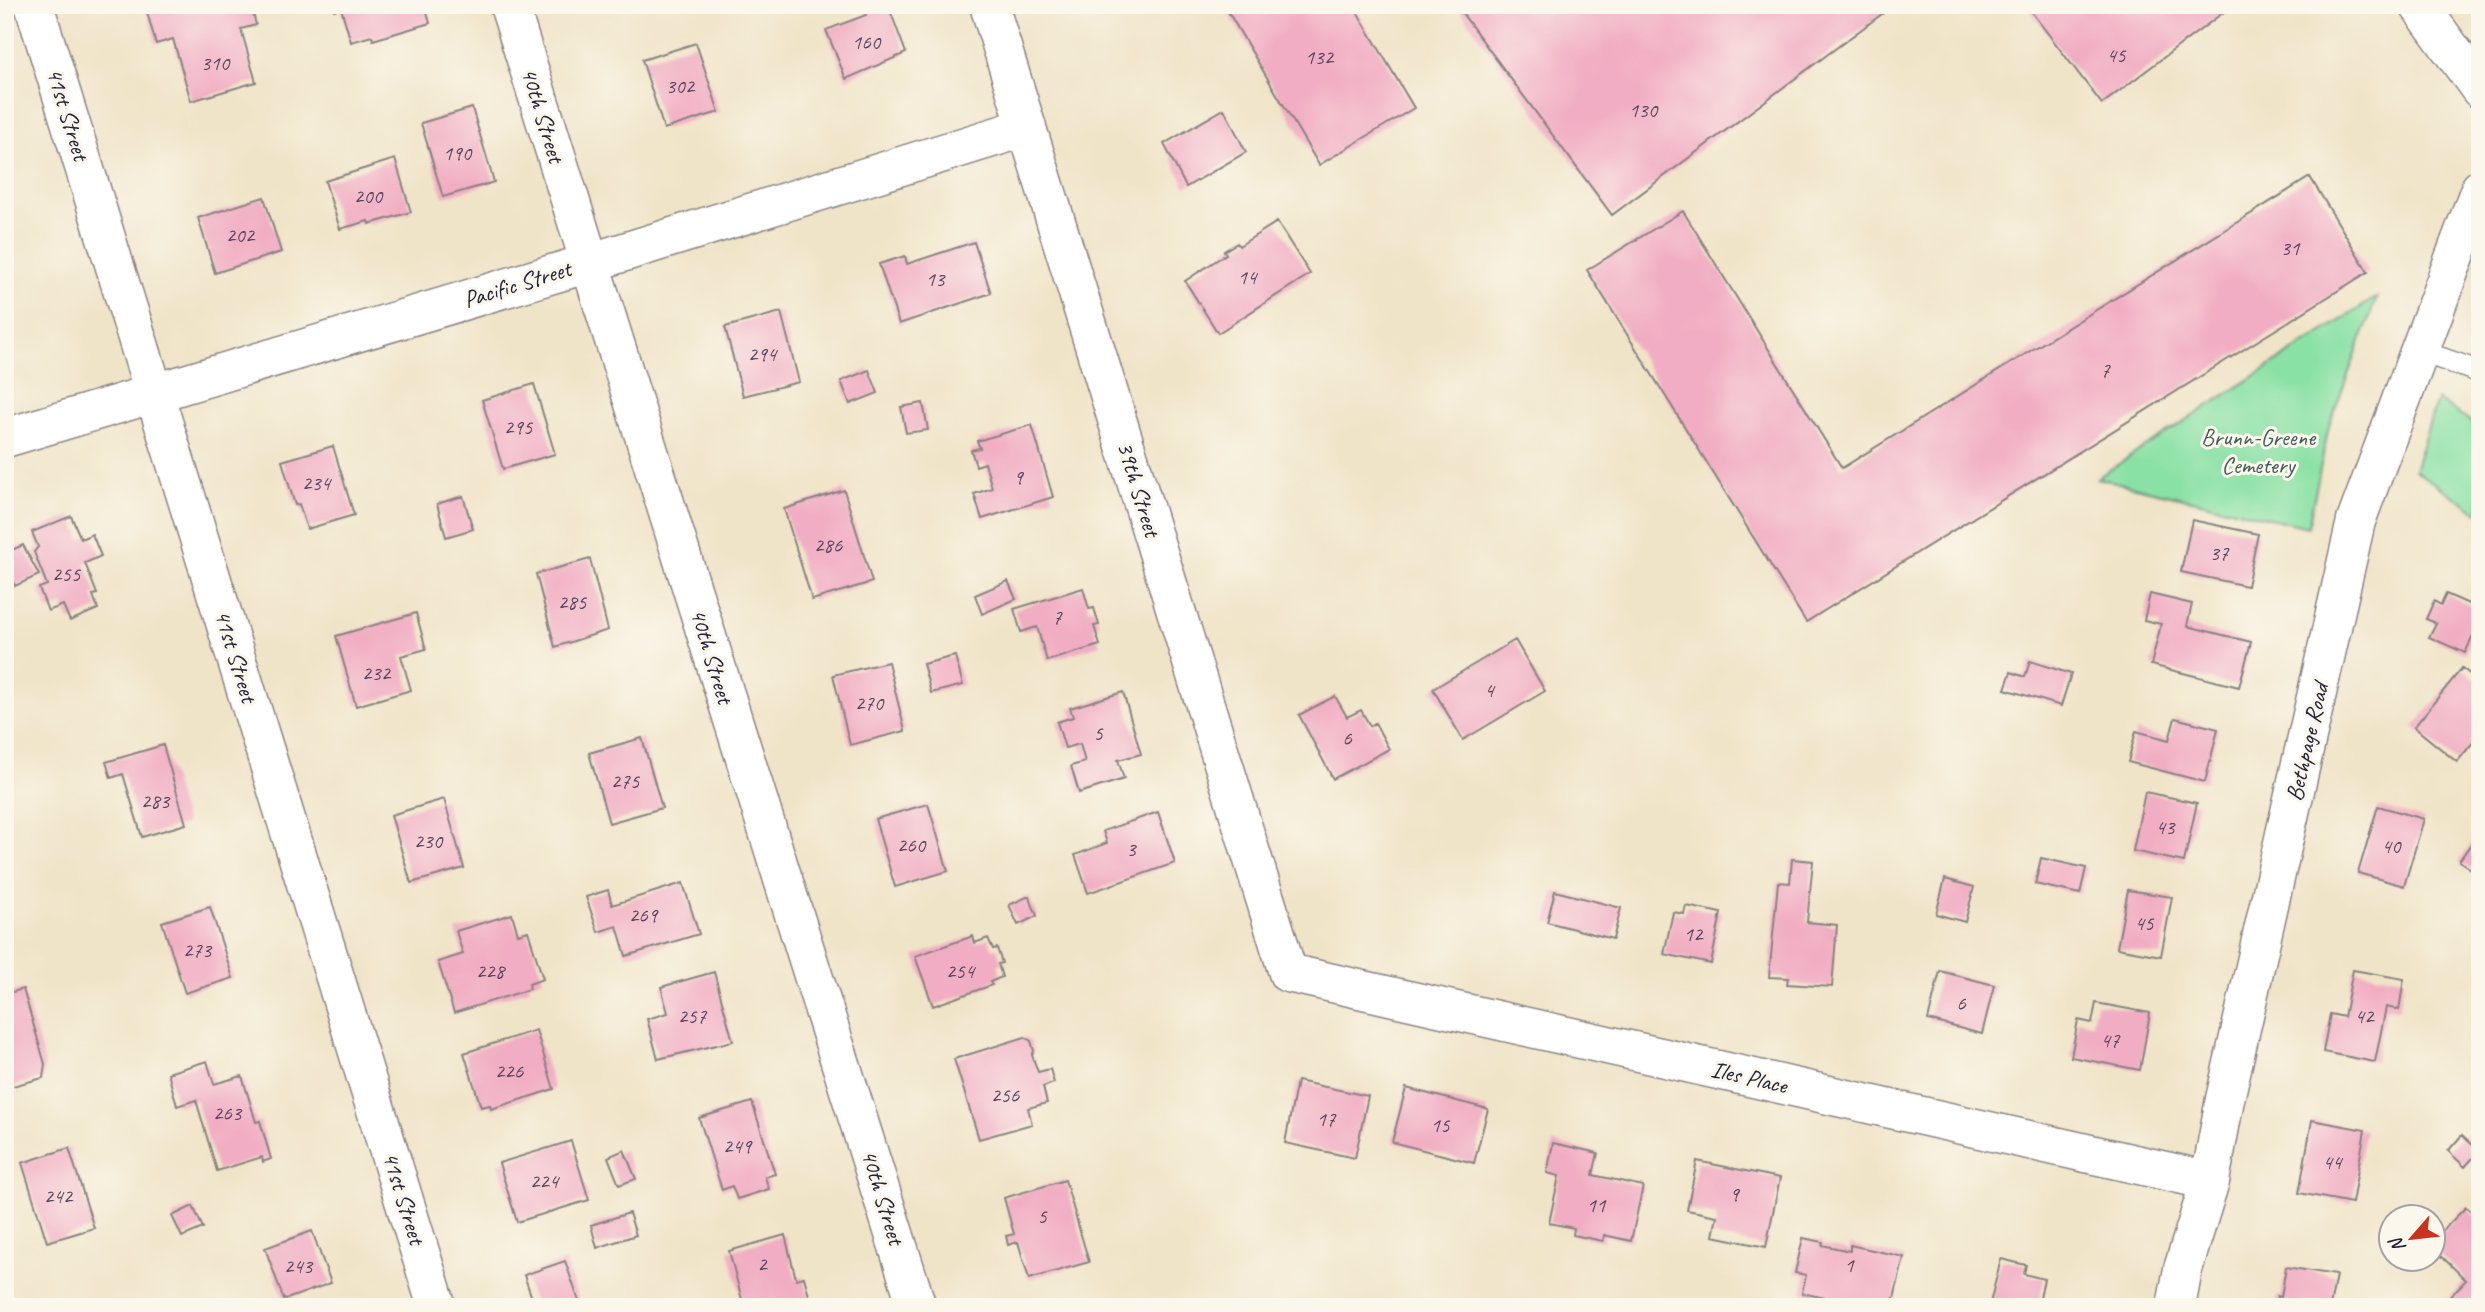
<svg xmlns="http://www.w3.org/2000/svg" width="2485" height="1312" font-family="Caveat,sans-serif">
<rect width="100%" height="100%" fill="#fbf7ec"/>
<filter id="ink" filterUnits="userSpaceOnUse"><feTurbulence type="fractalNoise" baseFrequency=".0143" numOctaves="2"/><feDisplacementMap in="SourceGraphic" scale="14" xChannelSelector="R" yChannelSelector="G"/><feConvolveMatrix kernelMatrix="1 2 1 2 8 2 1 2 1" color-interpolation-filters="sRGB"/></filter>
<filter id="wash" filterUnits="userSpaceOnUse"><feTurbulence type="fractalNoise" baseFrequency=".00686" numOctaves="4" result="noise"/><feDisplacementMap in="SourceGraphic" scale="28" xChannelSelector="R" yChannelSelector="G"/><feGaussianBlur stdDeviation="1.57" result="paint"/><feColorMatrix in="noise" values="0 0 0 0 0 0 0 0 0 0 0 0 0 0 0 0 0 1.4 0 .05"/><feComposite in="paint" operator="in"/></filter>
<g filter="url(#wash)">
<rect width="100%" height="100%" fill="#f0e4c8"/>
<path fill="#8ae1a5" stroke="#568270" stroke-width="2" d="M2377,297L2329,426L2308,527L2097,478Z
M2437,400L2480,427V513L2414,470Z"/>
<g id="blocks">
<path fill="#f1adc3" d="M145,5H251L256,25L241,29L256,82L191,101L173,39L156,44Z
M332,5H425L430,23L373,40L372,36L351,42L341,8L334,10Z
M869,5H888L906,53L846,79L826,30L866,15L863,7Z
M1224,5H1353L1414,108L1319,165Z
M1456,5H1894L1612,215Z
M2026,5H2233L2102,104Z
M696,43L719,112L664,129L642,60Z
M472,108L494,182L443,197L421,123Z
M1224,109L1246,152L1186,187L1164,144Z
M395,159L411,212L369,224L368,221L340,229L325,181Z
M2310,177L2368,272L1806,622L1587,270L1683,211L1842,468Z
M264,197L281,252L215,273L198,218Z
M1277,222L1310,274L1218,333L1185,281L1226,254L1224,251L1237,243L1239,246Z
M974,242L991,293L899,324L879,264L905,256L907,264Z
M781,312L799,382L743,396L725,327Z
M869,370L878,393L850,404L841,381Z
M534,384L555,454L503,469L482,400Z
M923,403L928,430L906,433L901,407Z
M1032,425L1053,497L982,519L974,494L992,488L985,463L976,466L971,450L980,448L977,441Z
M333,446L354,515L307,529L299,504L295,505L282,461Z
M844,490L872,582L812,600L784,509Z
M463,496L473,529L446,537L437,504Z
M71,516L81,539L92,534L101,556L85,563L97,594L93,595L98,609L70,621L63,605L48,611L39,588L47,585L34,552L38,547L32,532Z
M2192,520L2258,534L2247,586L2181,572Z
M23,545L39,575L15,586L5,567V553Z
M590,559L608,630L555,647L536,574Z
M1008,581L1016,599L982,614L975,595Z
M1083,588L1089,609L1094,608L1099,625L1094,626L1100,645L1047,661L1037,627L1021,632L1014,609Z
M2150,594L2192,604L2187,626L2251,642L2239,687L2151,665L2161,624L2144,620Z
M2446,594L2480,609V622L2465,653L2429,637L2436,623L2426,619L2434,601L2441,605Z
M416,613L426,649L401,656L411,690L356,706L336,636Z
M1515,640L1545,691L1463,740L1433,689Z
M955,656L963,685L931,693L923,664Z
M2030,661L2071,674L2061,706L2005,689L2011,672L2025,677Z
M888,662L905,731L850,745L833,675Z
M2462,668L2480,682V747L2474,741L2457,762L2414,727Z
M1123,692L1141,754L1118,760L1124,779L1079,793L1071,766L1085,762L1080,744L1065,748L1057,722L1073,717L1070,708Z
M1335,696L1347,717L1361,710L1370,726L1375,723L1389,749L1333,779L1299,715Z
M2175,718L2218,729L2205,782L2128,762L2136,731L2169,740Z
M642,738L662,808L609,823L589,753Z
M163,745L186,824L142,837L123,774L111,778L106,762Z
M2145,792L2197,803L2184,862L2133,851Z
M444,799L464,868L411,883L391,815Z
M928,804L948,871L895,887L875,819Z
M2378,806L2424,819L2404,886L2358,873Z
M1158,812L1175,863L1088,893L1075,855L1107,843L1103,831Z
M2480,831V875L2459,861Z
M2041,858L2086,868L2080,894L2035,884Z
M1792,859L1813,861L1807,922L1837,925L1832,987L1787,984L1788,978L1769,977L1778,882L1790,883Z
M1945,879L1974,887L1965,922L1936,914Z
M683,883L699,934L626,956L617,926L598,932L586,897L608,890L612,905Z
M2128,890L2172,897L2161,956L2117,948Z
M1555,891L1621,908L1613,939L1547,922Z
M1029,896L1037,916L1018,925L1009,905Z
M1686,906L1721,913L1711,964L1664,954L1673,912L1684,914Z
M210,907L233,978L185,993L162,922Z
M512,914L518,934L528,931L543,979L529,984L530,989L454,1013L438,962L463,954L456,931Z
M973,936L975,943L988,938L993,949L997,948L1002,963L998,964L1002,977L990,982L992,985L933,1006L915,956Z
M2353,970L2404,979L2399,1010L2386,1007L2375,1062L2323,1052L2330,1014L2344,1017Z
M1940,971L1994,985L1982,1034L1928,1020Z
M714,972L733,1041L658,1059L647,1019L668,1013L661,987Z
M23,989L45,1064L43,1078L5,1088V994Z
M2096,1003L2150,1013L2140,1070L2071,1057L2078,1020L2092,1023Z
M536,1030L554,1089L491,1109L490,1105L481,1107L464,1053Z
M1025,1037L1031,1041L1034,1051L1032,1055L1038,1072L1050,1069L1054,1083L1043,1087L1047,1103L1028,1108L1032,1124L979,1139L954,1059Z
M207,1061L214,1084L242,1076L256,1122L260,1121L271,1159L263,1162L262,1157L217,1171L196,1100L177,1106L168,1073Z
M1297,1081L1368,1096L1355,1158L1285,1143Z
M1406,1088L1488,1109L1474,1163L1392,1142Z
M752,1102L775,1174L765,1177L769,1189L737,1199L732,1186L722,1190L699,1118Z
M2312,1120L2365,1130L2352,1203L2299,1193Z
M2462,1135L2479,1151L2465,1167L2448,1151Z
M571,1141L589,1200L517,1222L499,1163Z
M1553,1143L1598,1153L1593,1175L1643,1186L1631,1241L1604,1235L1603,1241L1573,1235L1574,1228L1549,1223L1559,1176L1547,1173Z
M69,1148L94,1228L47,1242L22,1163Z
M624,1150L636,1179L619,1185L608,1157Z
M1697,1161L1780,1178L1766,1247L1713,1236L1717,1216L1687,1210Z
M1065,1180L1089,1262L1029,1279L1018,1242L1008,1245L1006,1236L1014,1234L1004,1198Z
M193,1206L203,1228L182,1237L172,1216Z
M2466,1207L2480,1221V1307H2440L2466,1280L2432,1247V1241Z
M629,1213L636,1235L597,1248L591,1225Z
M312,1231L331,1283L284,1300L265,1248Z
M785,1235L796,1279L804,1277L812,1307H744L729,1251Z
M1803,1238L1823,1242L1822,1245L1850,1251V1245L1904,1257L1892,1307H1866L1802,1293L1806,1275L1795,1273Z
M2001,1259L2026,1265L2024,1274L2044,1279L2038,1307H1989Z
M565,1261L581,1307H535L524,1275Z
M2286,1267L2336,1275L2330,1307H2275L2277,1296L2281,1297Z"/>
</g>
</g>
<g filter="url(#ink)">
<use href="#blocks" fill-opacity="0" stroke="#898382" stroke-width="2"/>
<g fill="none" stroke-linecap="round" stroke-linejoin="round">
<defs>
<path id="service" d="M2420,351L2480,372"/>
<path id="minor" d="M34,5L437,1307
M509,5L917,1307
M989,5L1288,973L2210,1181
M2419,5L2480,89
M5,438L589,263L1027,127"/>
<path id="tertiary" d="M2176,1307L2183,1269L2210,1181L2225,1099L2356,521L2480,189"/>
</defs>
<use href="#service" stroke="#898382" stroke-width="24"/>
<use href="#minor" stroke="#898382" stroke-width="41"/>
<use href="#tertiary" stroke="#898382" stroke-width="41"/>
<use href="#service" stroke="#fff" stroke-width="21"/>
<use href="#minor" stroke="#fff" stroke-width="38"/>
<use href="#tertiary" stroke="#fff" stroke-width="38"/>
</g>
</g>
<g text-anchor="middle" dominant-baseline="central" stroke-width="6" stroke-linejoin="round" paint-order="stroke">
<g font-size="21" fill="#56455d">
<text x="866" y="42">160</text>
<text x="2116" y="55">45</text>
<text x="1319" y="57">132</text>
<text x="215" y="63">310</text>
<text x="680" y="86">302</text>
<text x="1643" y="110">130</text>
<text x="457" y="153">190</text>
<text x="368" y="196">200</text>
<text x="240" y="235">202</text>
<text x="2290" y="248">31</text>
<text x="1247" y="277">14</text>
<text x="935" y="279">13</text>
<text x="762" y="354">294</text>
<text x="2105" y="370">7</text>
<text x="518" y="427">295</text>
<text x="1018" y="477">9</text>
<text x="316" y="483">234</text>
<text x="828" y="545">286</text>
<text x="2219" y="553">37</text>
<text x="66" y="574">255</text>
<text x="572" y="602">285</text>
<text x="1057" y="617">7</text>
<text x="376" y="673">232</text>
<text x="1489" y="690">4</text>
<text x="869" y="703">270</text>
<text x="1098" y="733">5</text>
<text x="1347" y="738">6</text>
<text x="625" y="781">275</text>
<text x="155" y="801">283</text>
<text x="2165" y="827">43</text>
<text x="428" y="841">230</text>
<text x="911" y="845">260</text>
<text x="2391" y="846">40</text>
<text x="1131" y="849">3</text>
<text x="643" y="915">269</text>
<text x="2144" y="923">45</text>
<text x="1693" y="934">12</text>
<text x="197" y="950">273</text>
<text x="490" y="971">228</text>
<text x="960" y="971">254</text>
<text x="1961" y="1003">6</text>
<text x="692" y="1016">257</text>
<text x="2364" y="1016">42</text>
<text x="2110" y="1040">47</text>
<text x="509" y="1071">226</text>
<text x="1005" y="1095">256</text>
<text x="227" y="1113">263</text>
<text x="1326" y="1119">17</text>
<text x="1440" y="1125">15</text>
<text x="737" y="1146">249</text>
<text x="2332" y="1162">44</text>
<text x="544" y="1181">224</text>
<text x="1734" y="1194">9</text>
<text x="58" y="1196">242</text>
<text x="1596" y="1205">11</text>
<text x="1042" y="1216">5</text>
<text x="762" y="1264">2</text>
<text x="1849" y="1265">1</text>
<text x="298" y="1266">243</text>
</g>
<g font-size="24" fill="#22223b" stroke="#fbf7ec">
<text transform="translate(68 114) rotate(73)">41st Street</text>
<text transform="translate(543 115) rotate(73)">40th Street</text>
<text transform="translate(517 284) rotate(-17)">Pacific Street</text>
<text transform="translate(1139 489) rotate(73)">39th Street</text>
<text transform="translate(236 656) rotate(73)">41st Street</text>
<text transform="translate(712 656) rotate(73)">40th Street</text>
<text transform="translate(2307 742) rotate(-77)">Bethpage Road</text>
<text transform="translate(1749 1077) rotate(13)">Iles Place</text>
<text transform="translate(883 1197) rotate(73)">40th Street</text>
<text transform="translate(404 1198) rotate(73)">41st Street</text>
</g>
<g font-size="24" fill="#415b5b" stroke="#fbf7ec">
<text x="2258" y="437">Brunn-Greene<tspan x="2258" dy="28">Cemetery</tspan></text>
</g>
</g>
<rect width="2485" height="1312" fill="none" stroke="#fbf7ec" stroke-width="28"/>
<g transform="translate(2412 1238) rotate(242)"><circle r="33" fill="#fbf7ec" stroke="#a4a2a5" stroke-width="2"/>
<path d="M0-5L12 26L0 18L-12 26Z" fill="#c8321e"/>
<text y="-10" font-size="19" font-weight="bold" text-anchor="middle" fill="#22223b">N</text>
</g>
</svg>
